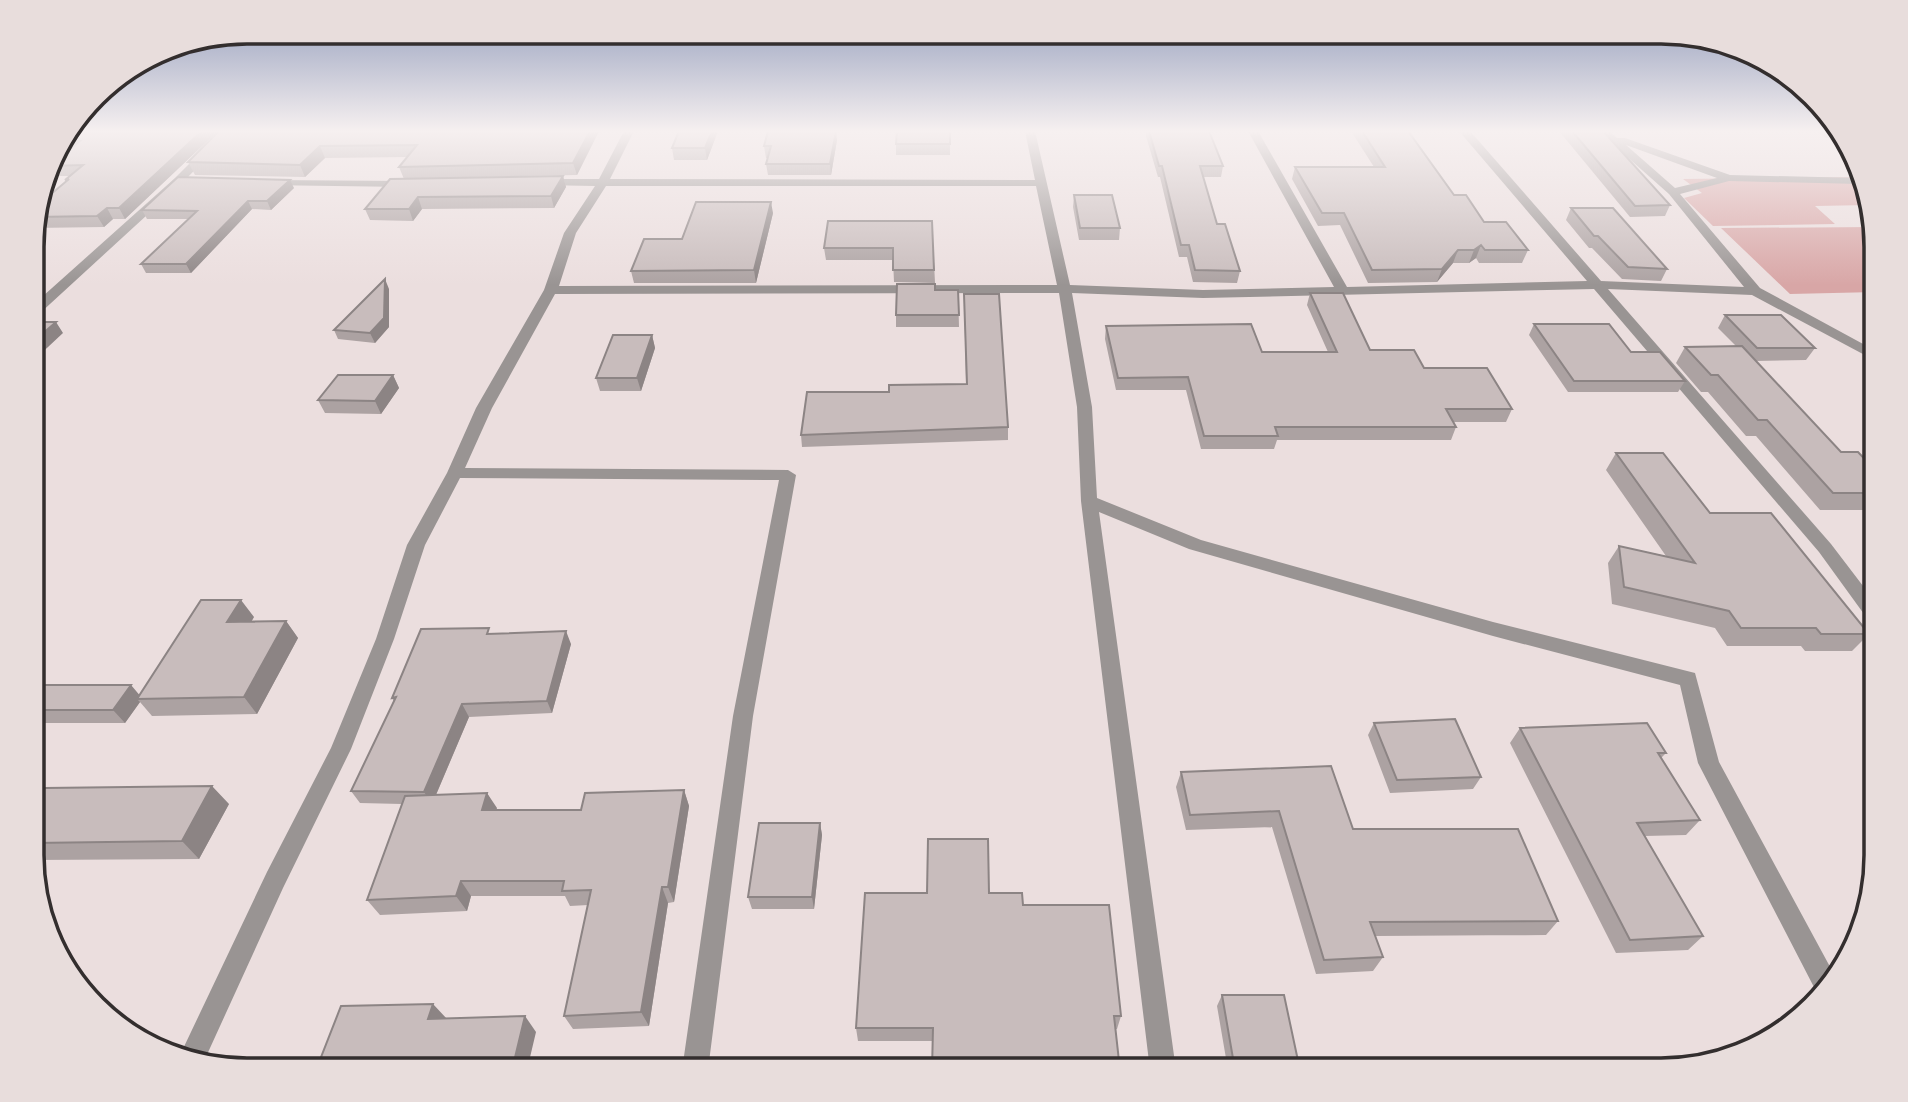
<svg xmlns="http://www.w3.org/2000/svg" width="1908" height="1102" font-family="'PT Sans',sans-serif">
<rect width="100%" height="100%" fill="#ebdede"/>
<path fill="#d8a6a6" d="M1854,177L1861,182L1868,205L1815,206L1835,224L1713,226L1684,198L1702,193L1683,179Z
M1874,227L1876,292L1790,294L1721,228Z"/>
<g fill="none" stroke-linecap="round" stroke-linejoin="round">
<path fill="#999493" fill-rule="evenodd" d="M222,131H233L183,182L38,315L33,316V305L175,178Z
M624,131H634L610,179L1035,180L1025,131H1035L1070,285L1203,290L1334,287L1248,131H1258L1347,287L1587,281L1459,131H1470L1601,281L1744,287L1669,194L1598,131H1609L1617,138H1625L1730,175L1859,178L1860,184L1729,181L1680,194L1760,288L1876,351V361L1752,295L1608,289L1831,544L1876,603V623L1869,621L1819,552L1594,289L1203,298L1072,293L1092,407L1097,498L1201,540L1493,622L1695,673L1719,762L1835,976L1817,993L1698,763L1680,685L1493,636L1189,549L1099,512L1176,1070H1150L1081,501L1077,407L1059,293L555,294L492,408L465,468L788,470L796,475L753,716L708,1070H682L733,716L779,480L460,478L425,545L394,639L351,749L283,888L205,1059L181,1053L267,872L331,748L376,639L407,545L447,473L476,408L544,290L564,233L595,186L540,185L534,182L540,179H599ZM1626,145L1717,178L1675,188ZM606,186H1036L1057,285L559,286L576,233Z
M267,180L407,181L413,184L407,187L263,185L261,183Z"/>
</g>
<path fill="#aca2a2" d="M69,131H218L125,219H113L104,227L33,228V219L38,205L66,182L70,176H55L49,166L67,152H54Z
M219,131H599L577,175L468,177L563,176L566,187L554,208L422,209L413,221L370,220L365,209L404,179L399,167L407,157L325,158L305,177L195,175L188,162Z
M679,131H718L707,160H674L672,148Z
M950,131V155H896V144Z
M1146,131H1149L1223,166L1221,177H1203L1217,224L1240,271L1237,283L1193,282L1187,257H1179L1160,177H1158L1146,136Z
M1351,131H1408L1454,195L1484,222L1528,250L1522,263H1479L1476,258L1469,263H1453L1437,282L1368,283L1340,225L1318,226L1292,179L1295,167H1374Z
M1559,131H1603L1670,205L1665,216L1630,217Z
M1817,131H1840L1846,138H1826Z
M837,140L831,175H768L766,164L768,158H766L764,146Z
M294,188L271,210L252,209L191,273H146L141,264L188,219H147L142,210Z
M1074,195L1120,228L1119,240H1079L1073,207Z
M1571,208L1667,269L1661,281L1622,279L1592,248H1589L1566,220Z
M773,213L756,283H634L631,271L682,239Z
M932,221L935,283L894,282L893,260H826L824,248Z
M389,289V327L375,343L338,339L334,330Z
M935,290H958L959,327H896V315Z
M1876,291V303L1871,298Z
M1310,293L1370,350L1424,368L1512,409L1506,422H1454L1456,427L1451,440H1277L1274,449H1201L1186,390H1116L1105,339L1106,326L1262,352H1328L1307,305Z
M964,294L1008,427V440L802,447L801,435L889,392L966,384Z
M1725,315L1815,348L1806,360L1755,361L1841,452L1876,471V510H1820L1756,436H1746L1708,392H1701L1676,363L1685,347L1736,346L1718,328Z
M1534,324L1685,381L1678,392H1568L1529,335Z
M652,335L655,348L641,391H600L596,378Z
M393,375L399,388L381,414L325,413L318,400Z
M1616,453L1710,513L1869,634L1852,651H1805L1801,646H1727L1715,628L1612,604L1608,563L1619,546L1666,556L1606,470Z
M254,617L251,622L286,621L298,638L257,714L152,716L140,702L125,723H39L33,731V685L139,695Z
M492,634L571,644L552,713L469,717L436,795L487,793L496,810H581L684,790L689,806L674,902L668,903L649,1026L573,1029L564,1016L588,905L570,906L565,896H471L467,911L380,915L367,900L402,804L360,803L351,791L394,702L392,698Z
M1374,723L1481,777L1473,789L1390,793L1368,735Z
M1520,728L1666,753L1661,758L1700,820L1686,835L1645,836L1703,936L1688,950L1616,953L1510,743Z
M1181,772L1353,829L1558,921L1546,935L1375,936L1383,957L1373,971L1316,974L1272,827L1186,830L1176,787Z
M229,804L199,859L33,860V843Z
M820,823L822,835L814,909H752L748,897Z
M989,893L1023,905L1121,1016L1117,1029L933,1041H858L856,1028Z
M1222,995L1300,1070H1228L1217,1006Z
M1712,1059L1684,1067L1694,1060Z"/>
<path fill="#8c8484" d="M202,131H218L125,219L119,208Z
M590,131H599L577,175L573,163Z
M712,131H718L707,160L705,148Z
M836,131L837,140L831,175L830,164Z
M320,146L325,158L305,177L300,165Z
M563,176L566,187L554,208L551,196Z
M290,180L294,188L271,210L267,201Z
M418,197L422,209L413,221L409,209Z
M248,201L252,209L191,273L186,264Z
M771,202L773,213L756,283L754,270Z
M107,208L113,219L104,227L97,216Z
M1481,245L1476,258L1469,263L1474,250Z
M1458,250L1453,263L1437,282L1442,269Z
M385,279L389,289V327L375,343L370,333Z
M56,322L63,333L33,361V342Z
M652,335L655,348L641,391L637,378Z
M393,375L399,388L381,414L375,401Z
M241,600L254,617L240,640L227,622Z
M286,621L298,638L257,714L244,697Z
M566,631L571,644L552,713L547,701Z
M131,685L142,698L137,699L140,702L125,723L113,710Z
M462,704L469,717L432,804L424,792Z
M33,718L39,723L33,731Z
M212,786L229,804L199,859L182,841Z
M684,790L689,806L674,902L668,887Z
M487,793L497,808L492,825L482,810Z
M820,823L822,835L814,909L812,897Z
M461,881L471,896L467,911L456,896Z
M662,887L668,903L649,1026L641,1012Z
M433,1004L447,1019H428Z
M525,1016L536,1032L527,1070H512Z"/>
<path fill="#c8bcbc" stroke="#8c8484" stroke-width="2" d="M69,131H202L119,208H107L97,216L34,217L38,205L69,179L65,180L83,165L49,166L80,141L61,142Z
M219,131H590L573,163L399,167L417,145L320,146L300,165L188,162Z
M679,131H712L705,148H672Z
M768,131H836L830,164H766L771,146H764Z
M897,131H950V144H896Z
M1149,131H1209L1223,166H1200L1217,224H1225L1240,271L1195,270L1189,245H1181L1162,166H1159Z
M1362,131H1408L1454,195H1466L1484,222H1506L1528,250H1485L1481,245L1474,250H1458L1442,269L1372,270L1344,213H1322L1295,167H1385Z
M1572,131H1603L1670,205L1635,206Z
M563,176L551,196L418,197L409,209H365L390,179Z
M178,177L290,180L267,201H248L186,264H141L197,211L142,210Z
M1074,195H1112L1120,228H1080Z
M696,202H771L754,270L631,271L644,239H682Z
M1571,208H1613L1667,269L1628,267L1598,236H1594Z
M828,221H932L934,270H893V248H824Z
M385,279L384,318L370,333L334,330Z
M897,284H935V290H958L959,315H896Z
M1310,293H1343L1370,350H1414L1424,368H1487L1512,409H1446L1456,427H1275L1278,436H1204L1188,377L1118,378L1106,326L1251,324L1262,352H1337Z
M964,294H999L1008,427L801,435L807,392H889V385L967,384Z
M1725,315H1781L1815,348H1757Z
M33,322H56L33,342Z
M1534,324H1609L1631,352H1660L1685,381H1574Z
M613,335H652L637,378H596Z
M1742,346L1841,452H1858L1876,471V493H1833L1767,420H1758L1718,375H1711L1685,347Z
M338,375H393L375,401L318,400Z
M1616,453H1663L1710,513H1771L1869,634H1821L1816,628H1741L1729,611L1624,587L1619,546L1695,563Z
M201,600H241L227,622L286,621L244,697L137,699Z
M489,628L487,634L566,631L547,701L462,704L424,792L351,791L396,697L392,698L421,629Z
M33,685H131L113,710H33Z
M1455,719L1481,777L1397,780L1374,723Z
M1647,723L1666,753H1658L1700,820L1637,823L1703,936L1630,940L1520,728Z
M1331,766L1353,829H1518L1558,921L1370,922L1383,957L1324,960L1279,811L1190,815L1181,772Z
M212,786L182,841L33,843V805L45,788Z
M684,790L668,887H662L641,1012L564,1016L591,890L562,891L564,881H461L456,896L367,900L405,796L487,793L482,810H581L585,793Z
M759,823H820L812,897H748Z
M928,839H988L989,893H1022L1023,905H1109L1121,1016H1114L1120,1070H932L933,1028H856L865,893H927Z
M1222,995H1284L1300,1070H1235Z
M433,1004L428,1019L525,1016L512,1070H316L341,1006Z
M1712,1059L1696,1064L1694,1060Z"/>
<linearGradient id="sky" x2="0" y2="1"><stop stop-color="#929cbb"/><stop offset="0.46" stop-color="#f6f0f0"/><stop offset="1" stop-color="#f6f0f0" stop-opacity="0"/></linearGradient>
<rect width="1908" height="285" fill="url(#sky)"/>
<path d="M0 0H1908V1102H0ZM247 44H1661A203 203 0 0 1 1864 247V855A203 203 0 0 1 1661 1058H247A203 203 0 0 1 44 855V247A203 203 0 0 1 247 44Z" fill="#e8dddc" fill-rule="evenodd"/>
<path fill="none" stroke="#332e2e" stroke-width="3.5" d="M247 44H1661A203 203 0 0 1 1864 247V855A203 203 0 0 1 1661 1058H247A203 203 0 0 1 44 855V247A203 203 0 0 1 247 44Z"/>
</svg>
